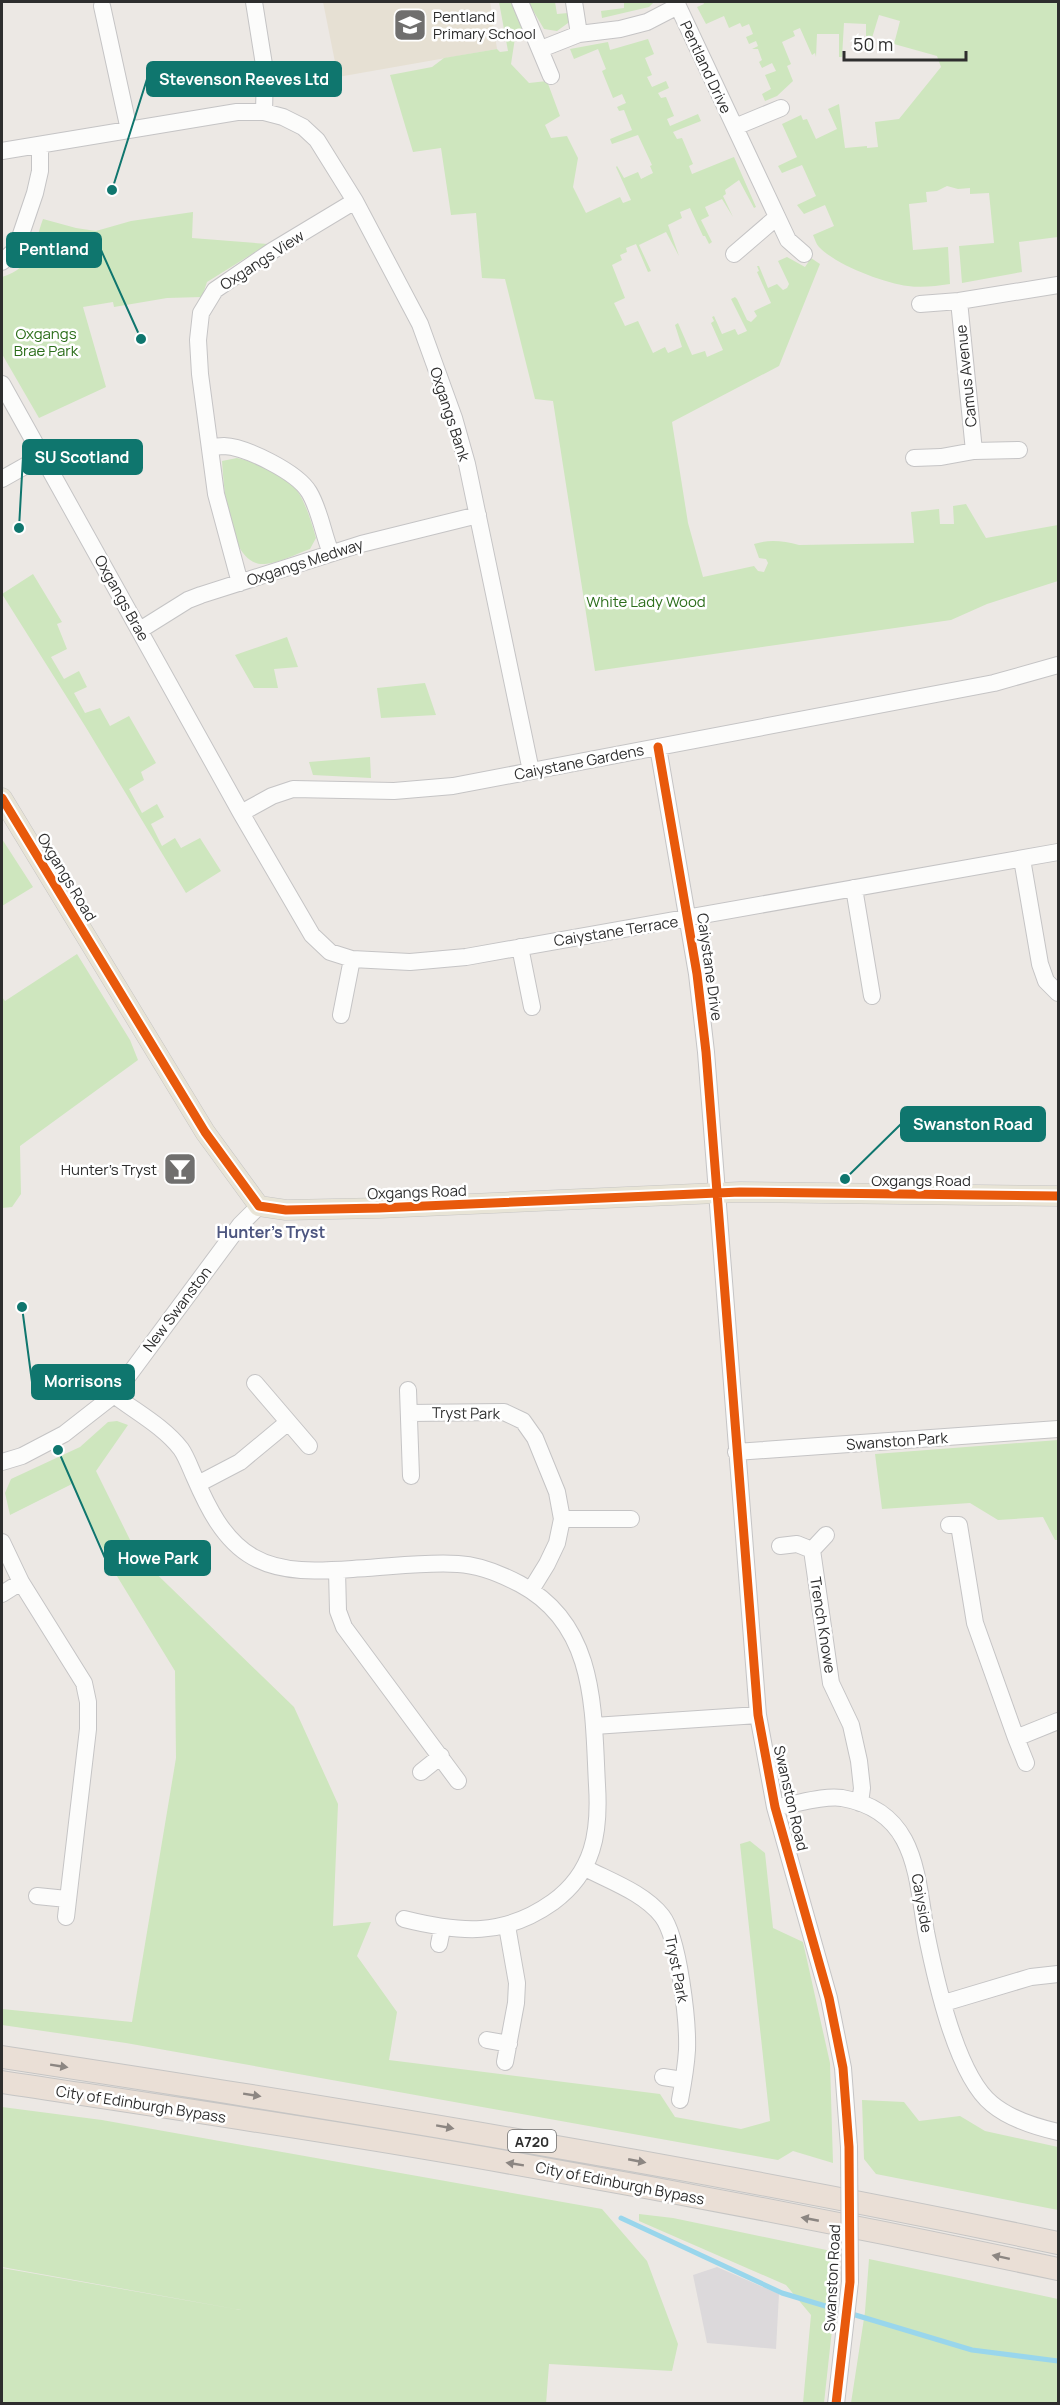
<svg xmlns="http://www.w3.org/2000/svg" width="1060" height="2405" font-family="Manrope,sans-serif">
<rect width="100%" height="100%" fill="#ece8e4"/>
<path fill="#dcd9db" d="M717,2267L779,2294L776,2349L707,2343L693,2275Z"/>
<path fill="#e6e0d3" d="M323,2H490L497,49L338,77Z"/>
<path fill="#cee6be" d="M499,2H511L524,34L515,38L511,64L529,83L547,81L560,116L545,125L551,138L567,136L578,158L573,187L586,213L620,197L623,203L631,200L616,167L617,166L624,178L638,172L641,179L653,173L650,166L652,165L638,135L612,144L610,139L632,130L624,110L619,111L617,107L626,103L622,94L613,98L602,71L606,69L598,49L574,59L570,49L608,42L610,50L648,39L654,54L645,58L652,75L647,77L652,87L666,81L669,88L658,93L661,98L666,97L674,116L667,119L670,126L698,114L701,121L673,132L677,139L682,138L693,164L689,166L692,174L734,157L756,207L754,208L739,180L725,190L726,194L723,196L733,217L722,199L705,207L709,216L701,220L712,242L709,244L705,236H703L690,208L680,212L682,218L668,225L679,256L666,232L639,245L651,271L648,272L636,244L626,248L627,252L620,255L622,260L612,265L625,298L614,303L625,326L638,321L653,353L665,347L668,353L682,347L675,325L678,323L692,355L705,351L707,357L723,350L711,323L714,321L712,317L714,316L722,334L735,329L738,335L747,331L731,299L735,297L737,299L747,320L751,322L757,316L754,311L771,303L757,272L759,271L757,266H759L768,288L777,284L783,290L787,288L789,284L778,261L787,257L805,267L811,258L820,264L779,366L672,422L688,523L703,577L754,566L758,571L764,572L768,563L766,559L759,558L754,544C770,539 783,541 799,545L914,543L911,512L939,509L940,524H954L953,506L966,504L986,538L1058,525V581L987,604L951,620L595,671L553,401L535,399L505,279L482,278L476,213L451,215L441,148L413,152L390,75L432,67L444,58L497,49L500,52L508,51Z
M528,2H555L557,14L568,13V23L557,31L544,29Z
M624,2H654L649,7L602,18L601,11L624,8Z
M703,2H1058V237L1019,242L1022,272L962,283L959,246L994,243L989,193L970,194V188L958,189L947,186L937,191L926,192L927,202L909,204L913,250L948,247L950,284C936,286 922,288 908,286C884,283 836,265 819,247C816,244 815,239 813,235L834,226L825,205L804,214L797,205L816,196L802,165L782,173L778,166L797,157L782,124L801,115L803,120L807,119L816,139L837,129L828,109L839,104L845,148L867,146V148L878,147L875,122L899,119L941,67L937,56L894,44L900,21L879,15L872,38H869V47H866V24L844,23L842,57H839V34H817L816,57L815,53L812,55L800,28L793,31L795,36L782,42L791,64L787,66L793,81L777,96L765,101L762,94L771,89L765,75L776,71L772,63L762,68L759,62L762,60L758,49H752L758,46L756,41L749,44L746,37L753,34L749,24L742,27L740,23L729,28L724,16L706,24L697,7L704,4Z
M193,212L192,238L268,244L207,282L202,297L167,298L114,307L113,302L83,307L106,387L39,418L2,354V277C33,267 33,247 43,219L76,228L96,231L131,221Z
M237,458C291,471 301,485 316,538L310,549C296,554 279,563 265,564C228,567 224,487 222,461Z
M33,574L62,622L57,624L67,649L51,657L64,679L79,671L87,687L74,693L85,713L100,708L110,726L129,716L156,763L141,772L144,780L129,789L142,813L157,804L164,817L151,824L162,846L175,838L181,848L200,838L221,871L186,893L85,726L2,594Z
M287,637L298,667L274,669L278,688H254L235,655Z
M425,683L436,715L381,718L377,688Z
M370,757L371,778L313,775L309,762Z
M2,839L33,887L2,906Z
M77,954L130,1040L138,1060L20,1146L21,1194L12,1207L2,1208V997L5,1001Z
M117,1421L128,1425L96,1471L138,1556L294,1707L338,1804L333,1926L371,1922L357,1956L397,2012L389,2060L660,2094L675,2117L741,2129L770,2121L740,1844L750,1841L765,1853L773,1928L803,1942L830,2063L833,2163L793,2151L778,2160L126,2043L2,2025V2009L132,2022L176,1758L175,1671L112,1568L72,1484L10,1515L5,1493L11,1479L80,1447L108,1422Z
M1058,1440V1540H1055L1043,1517L998,1520L970,1503L882,1509L875,1454Z
M862,2100L904,2102L919,2121L960,2116L985,2131L1058,2147V2210L876,2174L864,2159Z
M2,2107L102,2120L602,2209L647,2261L678,2344L672,2371L549,2364L546,2404L2,2403V2268L241,2310L2,2267Z
M639,2214L673,2218L836,2252L835,2302L824,2403H803L811,2315L786,2285L639,2221Z
M869,2259L1058,2299V2403H851L865,2312Z"/>
<g fill="none" stroke-linecap="round" stroke-linejoin="round">
<path stroke="#99d6ec" stroke-width="5" d="M621,2218L782,2293L972,2350L1058,2361"/>
<defs>
<path id="minor" d="M254,2L265,71L264,112
M520,2L551,76
M574,2L579,34
M676,2L788,240L804,254
M102,6L129,130
M541,49L579,34L620,29L647,22L678,6
M735,127L781,108
M2,151L237,112H264L283,117L303,127L317,140L355,201L420,324L454,418L467,464L531,771
M734,254L777,217
M2,262L16,249L35,193L40,171V145
M959,301L974,451
M920,304L959,301L1058,285
M2,384L241,813L312,935L330,952L352,959L410,962L466,957L1058,852
M210,448C214,447 219,446 224,446C246,447 297,472 309,492C320,510 323,534 331,553
M914,458L941,457L974,451L1019,450
M2,479L41,457
M240,583L216,494L200,374L198,340L201,313L215,290L272,251L355,201
M140,630L188,600L201,595L361,544L478,515
M658,747L697,974L706,1052L758,1715L775,1807L829,1998L843,2068L849,2147
M241,813L272,796L293,789L394,791L453,786L994,683L1058,665
M1022,859L1040,964L1046,981L1058,993
M854,888L872,996
M520,947L532,1007
M341,1015L352,959
M255,1383L309,1446
M408,1390L411,1476
M114,1395C136,1412 163,1426 181,1449C186,1456 190,1467 194,1476C207,1506 223,1540 253,1557C286,1576 330,1570 367,1568C397,1566 428,1562 458,1564C480,1565 501,1574 520,1584C597,1625 593,1710 597,1785C600,1832 594,1872 553,1902C504,1937 460,1933 404,1919
M409,1413L504,1412L523,1421L535,1438L557,1492L562,1519L557,1543L547,1564L531,1590
M736,1452L1058,1429
M2,1462L22,1456L64,1434L114,1395L240,1225L259,1206
M198,1484L240,1462L287,1423
M562,1519H631
M949,1525H959L975,1623L1016,1738L1058,1721
M2,1542L21,1582L84,1683L88,1702V1729L66,1917
M780,1546L797,1544L812,1550L826,1535
M812,1550L831,1683L851,1725L859,1761L862,1788L860,1803
M337,1570L338,1611L344,1627L458,1781
M2,1594L21,1582
M594,1726L758,1715
M1016,1738L1026,1763
M421,1772L441,1756
M775,1807C795,1805 822,1795 842,1798C916,1811 916,1873 926,1932C935,1977 956,2075 992,2104C1010,2119 1036,2127 1058,2132
M585,1868C610,1881 644,1893 662,1916C679,1938 688,2022 687,2050C686,2067 683,2084 680,2100
M37,1896L67,1899
M439,1944L442,1929
M944,2003L1031,1977L1058,1974
M487,2040L509,2044
M505,2062L516,2003L517,1983L507,1926
M663,2077L683,2080
M836,2404L850,2282"/>
<path id="major" d="M2,798L205,1132L259,1206L286,1210L379,1208L740,1192L1058,1196"/>
<path id="highway" d="M2,2057C355,2111 708,2169 1058,2243
M2,2082C179,2109 357,2135 534,2167C710,2198 884,2232 1058,2269"/>
</defs>
<use href="#minor" stroke="#c5c4c5" stroke-width="18"/>
<use href="#major" stroke="#c6c5c4" stroke-width="21"/>
<use href="#highway" stroke="#c6c5c4" stroke-width="24"/>
<use href="#minor" stroke="#fcfcfb" stroke-width="16"/>
<use href="#major" stroke="#e8e4d6" stroke-width="20"/>
<use href="#highway" stroke="#eadfd6" stroke-width="22"/>
<defs>
<path id="minor-bridge" d="M849,2147L850,2282"/>
</defs>
<use href="#minor-bridge" stroke="#c5c4c5" stroke-width="18" stroke-linecap="butt"/>
<use href="#minor-bridge" stroke="#fcfcfb" stroke-width="16"/>
<defs>
<path id="cycleway" d="M658,747L697,974L706,1052L758,1715L775,1807L829,1998L843,2068L849,2147L850,2282L836,2404
M2,798L205,1132L259,1206L286,1210L379,1208L740,1192L1058,1196"/>
</defs>
<use href="#cycleway" stroke="#fff" stroke-width="13"/>
<use href="#cycleway" stroke="#e8590c" stroke-width="9"/>
</g>
<defs><path id="oneway-solid" d="M-6-.8H1V-3.2L6.5 0L1 3.2V.8H-6Z" transform="scale(1.5)"/></defs>
<g fill="#8c8682">
<use href="#oneway-solid" transform="translate(59 2066) rotate(9)"/>
<use href="#oneway-solid" transform="translate(252 2095) rotate(9)"/>
<use href="#oneway-solid" transform="translate(445 2127) rotate(10)"/>
<use href="#oneway-solid" transform="translate(637 2161) rotate(11)"/>
<use href="#oneway-solid" transform="translate(515 2164) rotate(-171)"/>
<use href="#oneway-solid" transform="translate(810 2219) rotate(-169)"/>
<use href="#oneway-solid" transform="translate(1001 2257) rotate(-168)"/>
</g>
<defs>
<symbol id="school-square" viewBox="-11 -11 22 22"><rect x="-9" y="-9" width="18" height="18" rx="4" fill="#706f6e" stroke="#fff"/><path d="M0-5L7-2L0 1L-7-2ZM-4 1L0 2.5L4 1V4Q0 6-4 4Z" fill="#fff"/></symbol>
<symbol id="bar-square" viewBox="-11 -11 22 22"><rect x="-9" y="-9" width="18" height="18" rx="4" fill="#706f6e" stroke="#fff"/><path d="M-6-5H6L.8 .8V4.5H3.5V6h-7V4.5H-.8V.8Z" fill="#fff"/></symbol>
</defs>
<g fill-rule="evenodd">
<use href="#school-square" x="391" y="6" width="38" height="38"/>
<use href="#bar-square" x="161" y="1150" width="38" height="38"/>
</g>
<g text-anchor="middle" dominant-baseline="central" stroke-width="5" stroke-linejoin="round" paint-order="stroke">
<rect fill="#fff" stroke="#6d6d6d" stroke-width="1.5" x="508" y="2130" width="48" height="22" rx="4.5"/>
<g font-size="14" font-weight="bold" fill="#2e2e2e">
<text x="532" y="2141">A720</text>
</g>
<g font-size="15" fill="#2e2e2e" stroke="#fff" text-anchor="start">
<text x="433" y="16">Pentland<tspan x="433" dy="17">Primary School</tspan></text>
<text x="157" y="1169" text-anchor="end">Hunter's Tryst</text>
</g>
<g font-size="15" fill="#2e2e2e" stroke="#fff">
<text transform="translate(706 67) rotate(65)">Pentland Drive</text>
<text transform="translate(262 260) rotate(-33)">Oxgangs View</text>
<text transform="translate(966 376) rotate(-96)">Camus Avenue</text>
<text transform="translate(450 414) rotate(72)">Oxgangs Bank</text>
<text transform="translate(305 562) rotate(-18)">Oxgangs Medway</text>
<text transform="translate(122 598) rotate(61)">Oxgangs Brae</text>
<text transform="translate(579 762) rotate(-11)">Caiystane Gardens</text>
<text transform="translate(67 877) rotate(59)">Oxgangs Road</text>
<text transform="translate(616 931) rotate(-9)">Caiystane Terrace</text>
<text transform="translate(710 967) rotate(82)">Caiystane Drive</text>
<text x="921" y="1180">Oxgangs Road</text>
<text transform="translate(417 1192) rotate(-2)">Oxgangs Road</text>
<text transform="translate(177 1309) rotate(-53)">New Swanston</text>
<text transform="translate(466 1413) rotate(1)">Tryst Park</text>
<text transform="translate(897 1441) rotate(-4)">Swanston Park</text>
<text transform="translate(823 1625) rotate(81)">Trench Knowe</text>
<text transform="translate(791 1798) rotate(77)">Swanston Road</text>
<text transform="translate(922 1903) rotate(80)">Caiyside</text>
<text transform="translate(677 1969) rotate(79)">Tryst Park</text>
<text transform="translate(141 2104) rotate(9)">City of Edinburgh Bypass</text>
<text transform="translate(620 2183) rotate(11)">City of Edinburgh Bypass</text>
<text transform="translate(832 2278) rotate(-87)">Swanston Road</text>
</g>
<g font-size="15" fill="#2c6e1b" stroke="#fff">
<text x="46" y="333">Oxgangs<tspan x="46" dy="17">Brae Park</tspan></text>
<text x="646" y="601">White Lady Wood</text>
</g>
<g font-size="16" font-weight="bold" fill="#4d5680" stroke="#fff">
<text x="271" y="1232">Hunter's Tryst</text>
</g>
</g>
<path fill="none" stroke="#0f766e" stroke-width="2" d="M112 190L147 79M141 339L101 250M19 528L23 457M845 1179L901 1124M22 1307L32 1382M58 1450L105 1558"/>
<g fill="#0f766e" stroke="#fff" stroke-width="2">
<circle cx="112" cy="190" r="6"/>
<circle cx="141" cy="339" r="6"/>
<circle cx="19" cy="528" r="6"/>
<circle cx="845" cy="1179" r="6"/>
<circle cx="22" cy="1307" r="6"/>
<circle cx="58" cy="1450" r="6"/>
</g>
<g fill="#0f766e" stroke="#0f766e" stroke-width="2">
<rect x="147" y="62" width="194" height="34" rx="6"/>
<rect x="7" y="233" width="94" height="34" rx="6"/>
<rect x="23" y="440" width="119" height="34" rx="6"/>
<rect x="901" y="1107" width="144" height="34" rx="6"/>
<rect x="32" y="1365" width="102" height="34" rx="6"/>
<rect x="105" y="1541" width="105" height="34" rx="6"/>
</g>
<g font-size="16" text-anchor="middle" font-weight="bold" fill="#fff">
<text x="244" y="85">Stevenson Reeves Ltd</text>
<text x="54" y="255">Pentland</text>
<text x="82" y="463">SU Scotland</text>
<text x="973" y="1130">Swanston Road</text>
<text x="83" y="1387">Morrisons</text>
<text x="158" y="1564">Howe Park</text>
</g>
<rect width="1060" height="2405" fill="none" stroke="#2e2e2e" stroke-width="6"/>
<path d="M844 51v9h122v-9" fill="none" stroke="#2e2e2e" stroke-width="3"/>
<text x="853" y="51" font-size="18" fill="#2e2e2e" stroke="#ffffff" stroke-width="4.5" paint-order="stroke">50 m</text>
</svg>
